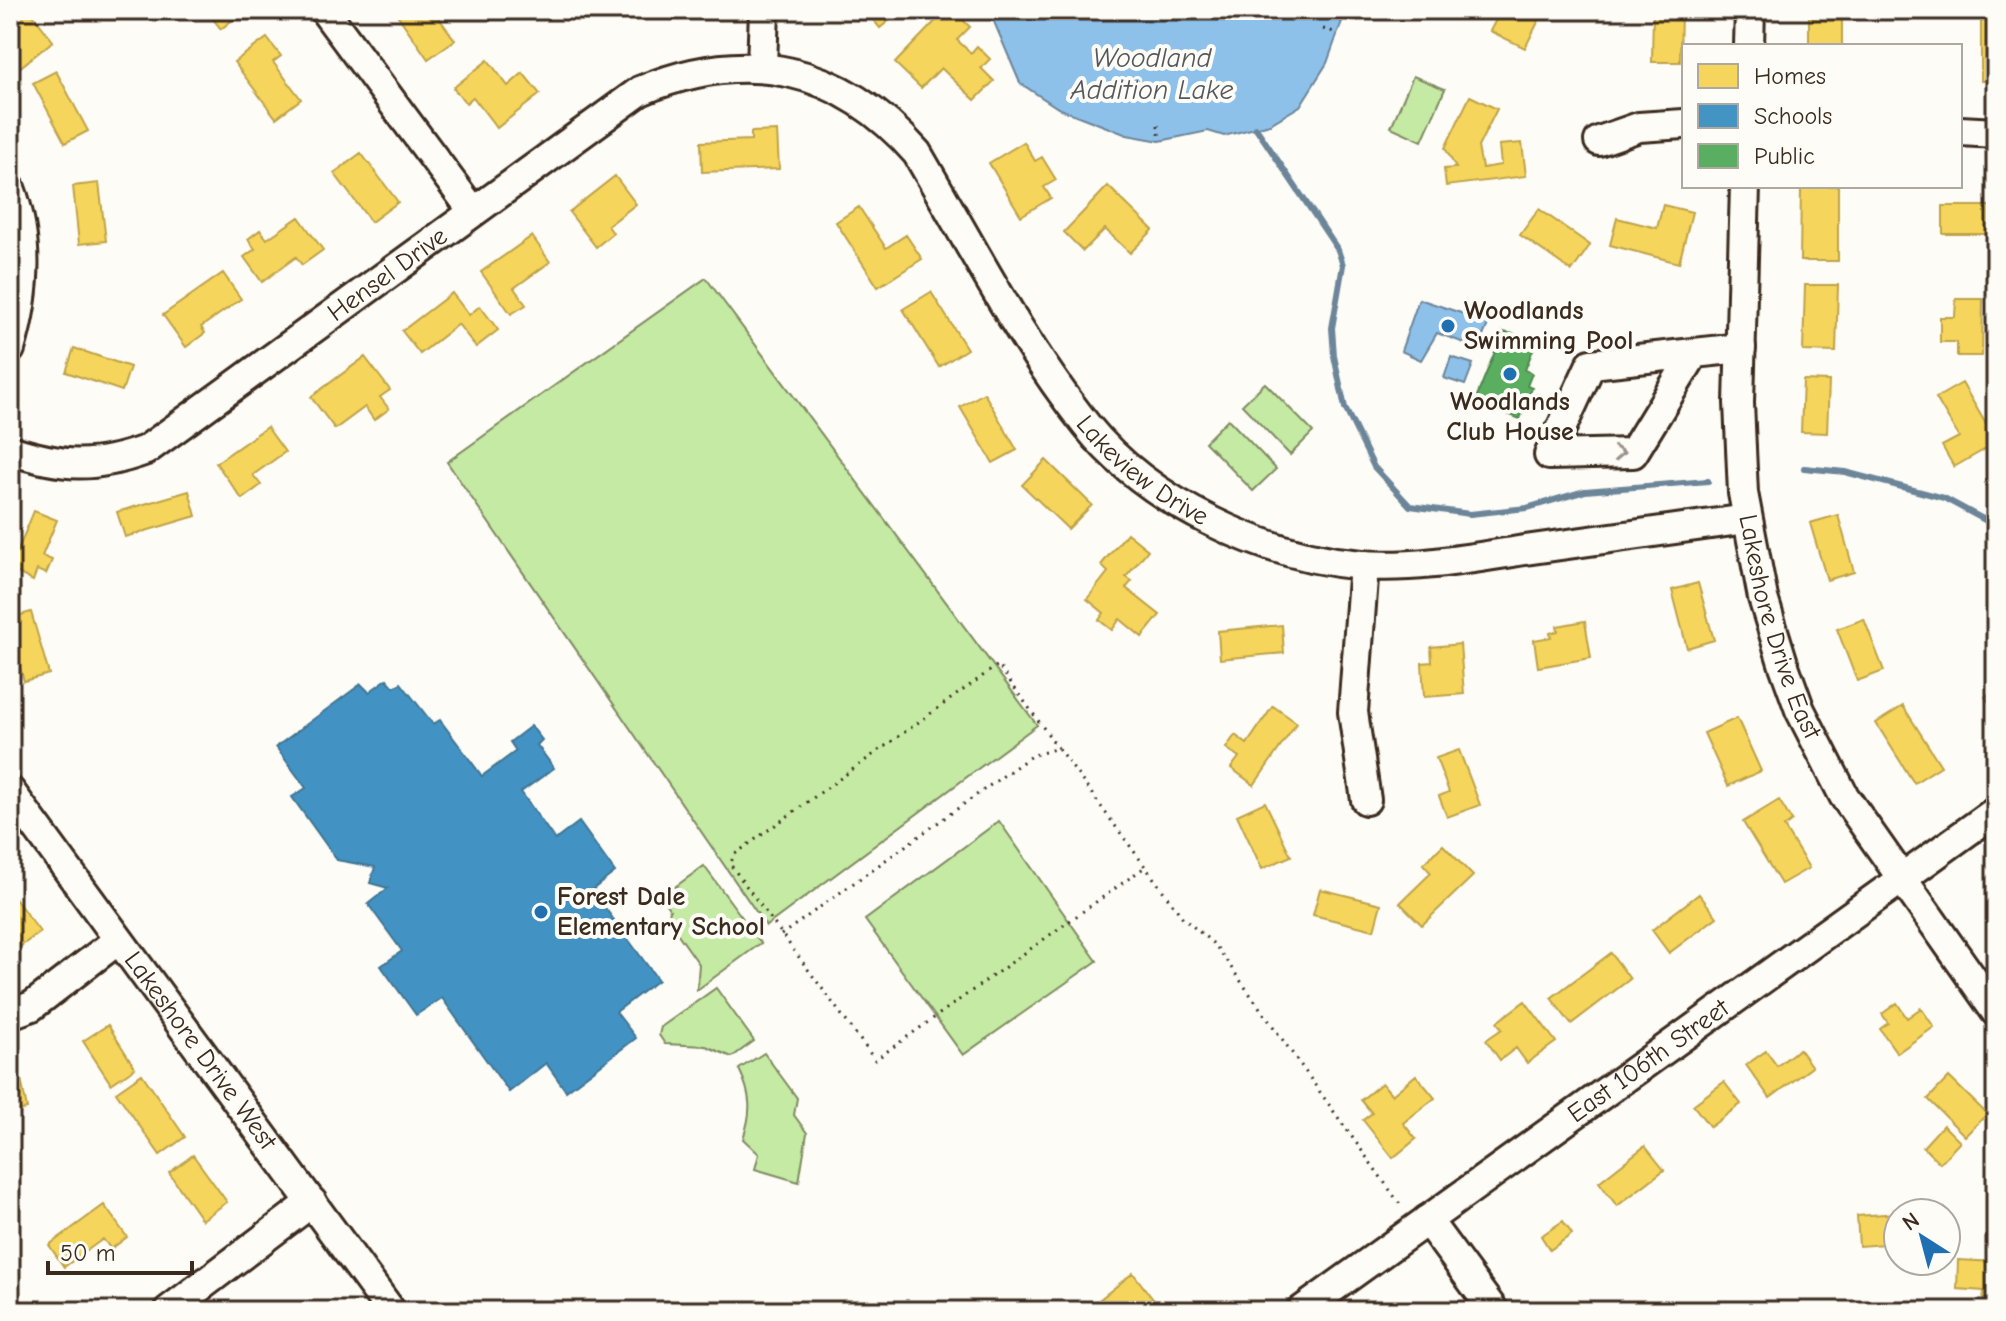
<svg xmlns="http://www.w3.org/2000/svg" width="2006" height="1321" font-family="'Comic Neue',sans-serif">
<rect width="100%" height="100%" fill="#fdfcf7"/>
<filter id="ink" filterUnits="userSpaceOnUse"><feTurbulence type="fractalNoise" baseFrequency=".0125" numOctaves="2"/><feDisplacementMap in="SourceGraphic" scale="16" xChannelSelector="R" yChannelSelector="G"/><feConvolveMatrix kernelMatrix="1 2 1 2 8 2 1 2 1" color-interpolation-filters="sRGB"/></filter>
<g filter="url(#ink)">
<path fill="#c4eaa4" stroke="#808a61" stroke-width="2" d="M1413,76L1445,89L1422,141L1391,127Z
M706,278L1037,725L766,926L447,462Z
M1265,383L1313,432L1290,455L1242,405Z
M1228,419L1276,469L1253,491L1205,442Z
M999,821L1097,961L963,1055L865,920Z
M704,866L761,943L697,990L699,964L668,920L670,910L661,897Z
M716,988L754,1041L732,1057L706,1046L665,1044L659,1035L661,1027Z
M764,1053L797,1098L794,1115L807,1133L799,1182L755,1169L759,1154L743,1139C752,1112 752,1096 739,1069Z"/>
<path fill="#8dc1ea" stroke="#6c8598" stroke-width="2" d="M989,10H1346L1327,63L1300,106L1270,124L1224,136L1208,131L1160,141L1127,135L1058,108L1020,83Z
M1419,299L1479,319L1482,311L1492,315L1478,348L1437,333L1421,360L1401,351Z
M1451,357L1473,364L1465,385L1444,378Z"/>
<path fill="#f6d55c" stroke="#bea249" stroke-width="2" d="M10,10H29L53,41L18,69L10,58Z
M206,10H245L221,29Z
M394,10H433L455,40L428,59Z
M662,10H688L665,18Z
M865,10H902L880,28Z
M946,10H953L970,27L957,40L971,53L977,46L990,59L981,68L994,81L975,100L941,68L921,88L895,63Z
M1501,10H1544L1525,48L1490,31Z
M1653,10H1681L1680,62H1652Z
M1809,10H1842V46H1809Z
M1981,13H1996V81H1981Z
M267,38L281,56L273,62L301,99L276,118L234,62Z
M488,60L508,86L523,73L540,94L497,128L473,97L466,103L453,88Z
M56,71L88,131L65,143L33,83Z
M1470,96L1497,109L1478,147L1482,168L1501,165L1499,145L1522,143L1526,176L1446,186L1444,169L1456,168L1445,148Z
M777,131L779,169L702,172L701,142L751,140V132Z
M1024,142L1035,161L1042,157L1056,180L1044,187L1051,198L1021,216L989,163Z
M361,153L398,202L371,222L334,173Z
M615,176L636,204L608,226L613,233L596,247L569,212Z
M99,183L106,241L79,244L73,186Z
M1108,186L1153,230L1130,253L1105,229L1083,251L1064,232Z
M1801,186H1838V261H1800Z
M1663,205L1692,212L1679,263L1610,245L1617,218L1657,228Z
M1943,206H1996V234H1943Z
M859,207L886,248L906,235L922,259L878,287L836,222Z
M1539,209L1590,245L1572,271L1520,235Z
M299,217L323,250L302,265L296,257L262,282L244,257L255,249L248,239L260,230L267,239Z
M532,236L550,262L514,288L526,305L511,314L481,272Z
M223,273L241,299L201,327L205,333L186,347L163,315Z
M1805,285H1838L1836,352L1803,351Z
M931,292L967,349L939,367L903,309Z
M452,293L469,315L480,306L498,330L476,347L458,324L420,354L402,331Z
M1956,299H1983L1982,356H1957V342H1940V317H1955Z
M74,348L130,367L122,391L66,372Z
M365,357L390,390L380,397L389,409L374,420L365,407L335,429L311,397Z
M1803,380L1829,381L1827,433L1801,432Z
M1962,383L1986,424L1996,420V443L1954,467L1942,446L1959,437L1936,398Z
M984,393L1017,450L993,463L960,407Z
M267,427L285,452L253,475L261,485L242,499L216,463Z
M1046,460L1092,505L1068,529L1022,485Z
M189,491L196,516L125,537L117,512Z
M34,511L57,520L42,556L52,560L46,574L37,570L33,581L10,569Z
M1838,515L1854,572L1827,580L1810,523Z
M1127,533L1148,550L1126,577L1132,581L1126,588L1160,615L1142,637L1120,619L1112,630L1099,620L1104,613L1087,599L1108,572L1101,565Z
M1698,583L1714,640L1687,648L1672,590Z
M31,612L49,674L24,681L10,633V618Z
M1864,619L1884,671L1857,681L1837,629Z
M1585,621L1591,658L1538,667L1534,640L1551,637L1550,633L1558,631L1557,626Z
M1282,625L1284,653L1220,659L1218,631Z
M1460,644L1464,694L1424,697L1422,663L1432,662L1431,647Z
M1996,689V711L1985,697Z
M1273,706L1297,723L1254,785L1231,768L1239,757L1226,748L1235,735L1247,744Z
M1903,706L1941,766L1914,783L1876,723Z
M1737,718L1761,771L1728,786L1704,733Z
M1459,750L1480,805L1447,817L1439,796L1449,792L1436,758Z
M1779,800L1792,821L1784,827L1809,868L1781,884L1743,822Z
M1265,802L1291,856L1262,869L1237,815Z
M1443,845L1473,876L1422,925L1400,903L1431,873L1423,864Z
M1320,889L1381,904L1374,930L1313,915Z
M10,892L40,932L14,951L10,945Z
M1699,894L1717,917L1669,953L1652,930Z
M1611,953L1630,979L1571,1024L1551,998Z
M1525,1001L1556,1042L1527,1063L1516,1048L1500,1060L1486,1040L1502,1029L1497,1022Z
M1897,1003L1907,1018L1921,1008L1934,1027L1897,1053L1880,1029L1888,1023L1882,1014Z
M108,1025L135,1068L111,1084L83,1041Z
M1799,1049L1812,1067L1770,1098L1746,1065L1766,1051L1777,1066Z
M142,1074L185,1137L160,1155L116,1092Z
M1416,1075L1435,1098L1403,1123L1416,1139L1393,1158L1363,1120L1372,1113L1361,1100L1382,1083L1392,1095Z
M1949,1077L1987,1114L1965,1136L1928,1099Z
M21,1079L27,1109L10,1113V1081Z
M1724,1082L1741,1104L1710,1127L1693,1105Z
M1943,1125L1960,1142L1940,1163L1923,1147Z
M1645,1146L1664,1170L1617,1206L1599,1182Z
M193,1155L227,1202L202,1220L169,1173Z
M104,1205L127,1237L111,1249L103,1239L64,1267L49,1245Z
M1898,1213V1243L1859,1246L1857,1216Z
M1563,1221L1572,1234L1550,1250L1541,1236Z
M1958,1260L1996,1262V1300L1983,1299L1984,1291L1957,1289Z
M1133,1273L1162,1311H1100L1094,1304Z
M63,1302L65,1311H40L39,1306Z"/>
<path fill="#4393c3" stroke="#417492" stroke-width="2" d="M387,679L394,687L401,683L433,724L440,720L482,776L516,751L510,742L531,726L542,740L537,745L554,768L521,792L555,840L579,822L615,872L592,890L658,980L616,1012L636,1038L566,1091L546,1063L509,1092L442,998L416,1015L381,966L402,951L368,904L388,888L370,883L375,867L337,860L292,797L306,788L276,747L361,684L369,692Z"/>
<path fill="#5aae61" stroke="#51864d" stroke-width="2" d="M1503,332L1524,336L1523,340L1533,345L1536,342L1525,370L1532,373L1527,386L1532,388L1520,419L1475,401Z"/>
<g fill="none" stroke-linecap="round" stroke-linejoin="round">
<path stroke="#6c8598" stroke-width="6" d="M1256,128L1338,250L1343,265L1332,328L1334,356L1345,408L1374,467L1410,506L1470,514L1527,508L1585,491L1708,481
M1804,468L1845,472L1944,498L1996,526"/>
<defs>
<g id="minor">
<path d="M324,10L473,211"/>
<path d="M1749,46L1750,10"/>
<path d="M762,66L764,10"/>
<path d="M1960,131L1996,133"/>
<path d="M1599,141L1639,127L1684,124"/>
<path id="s1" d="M1745,186L1739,403L1743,493L1763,598L1783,663L1800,710L1844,796L1996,1012"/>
<path d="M10,188C30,240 26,295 10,349"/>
<path d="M1693,355L1633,453L1549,455L1591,364L1741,348"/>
<path id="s2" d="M10,450C62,467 94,469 146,450L640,91C746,46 841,66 917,153C971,245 1021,343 1087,426C1149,503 1265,557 1362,565C1415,569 1473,558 1525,550C1599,540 1673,530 1747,519"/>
<path d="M1364,565L1353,712L1366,800"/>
<path id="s3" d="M10,791L391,1311"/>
<path d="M10,1014L32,1006L118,940"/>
<path d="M1427,1220L1494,1311"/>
<path d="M168,1311L312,1202"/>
<path id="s4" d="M1301,1311L1996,811"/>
</g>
</defs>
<use href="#minor" stroke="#3b2a1e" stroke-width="34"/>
<path stroke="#3b2a1e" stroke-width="3" stroke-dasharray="2 6" stroke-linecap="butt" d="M1323,29L1338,33
M1158,125L1160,141
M1058,748L998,665L735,854L730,864L875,1060L1145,867
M781,935L1031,756L1058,748L1183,918L1215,945L1402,1207"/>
<use href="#minor" stroke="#fdfcf7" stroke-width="28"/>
</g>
<defs><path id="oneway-chevron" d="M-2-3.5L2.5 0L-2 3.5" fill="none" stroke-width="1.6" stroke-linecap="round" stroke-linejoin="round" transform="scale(2)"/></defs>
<use stroke="#9c938a" href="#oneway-chevron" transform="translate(1619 453) rotate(-3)"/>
</g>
<g fill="#1f6fb2" stroke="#fdfcf7" stroke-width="3">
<circle cx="1448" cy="326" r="8"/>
<circle cx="1510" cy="374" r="8"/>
<circle cx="541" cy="912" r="8"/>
</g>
<g text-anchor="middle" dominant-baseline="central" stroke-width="8" stroke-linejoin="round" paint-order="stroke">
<g font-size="26" fill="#3b2a1e" stroke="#fdfcf7">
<text stroke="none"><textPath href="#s2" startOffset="438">Hensel Drive</textPath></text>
<text stroke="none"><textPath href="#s2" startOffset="1450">Lakeview Drive</textPath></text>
<text stroke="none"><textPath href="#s1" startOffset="446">Lakeshore Drive East</textPath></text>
<text stroke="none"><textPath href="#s3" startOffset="322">Lakeshore Drive West</textPath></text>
<text stroke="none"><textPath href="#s4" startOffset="428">East 106th Street</textPath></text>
</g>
<g font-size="26" font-weight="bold" fill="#3b2a1e" stroke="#fdfcf7" text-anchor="start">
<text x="1464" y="311">Woodlands<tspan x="1464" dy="30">Swimming Pool</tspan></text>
<text x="1510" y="402" text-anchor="middle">Woodlands<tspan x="1510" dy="30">Club House</tspan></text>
<text x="557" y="897">Forest Dale<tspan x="557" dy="30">Elementary School</tspan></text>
</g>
<g font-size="28" font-style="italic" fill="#54575b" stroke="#fdfcf7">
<text x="1152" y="58">Woodland<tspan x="1152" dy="32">Addition Lake</tspan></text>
</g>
</g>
<rect width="2006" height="1321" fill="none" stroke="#fdfcf7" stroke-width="40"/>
<rect x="20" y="20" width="1966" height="1281" fill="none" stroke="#3b2a1e" stroke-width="3" filter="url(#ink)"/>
<rect x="1682" y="44" width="280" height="144" fill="#fdfcf7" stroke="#afa8a0" stroke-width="2"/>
<rect x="1698" y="64" width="40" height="24" fill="#f6d55c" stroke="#afa8a0" stroke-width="2"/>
<text x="1754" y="84" font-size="24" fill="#3b2a1e">Homes</text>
<rect x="1698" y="104" width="40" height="24" fill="#4393c3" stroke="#afa8a0" stroke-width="2"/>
<text x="1754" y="124" font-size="24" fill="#3b2a1e">Schools</text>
<rect x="1698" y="144" width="40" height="24" fill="#5aae61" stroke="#afa8a0" stroke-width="2"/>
<text x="1754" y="164" font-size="24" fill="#3b2a1e">Public</text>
<g transform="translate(1922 1237) rotate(324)"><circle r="38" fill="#fdfcf7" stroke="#afa8a0" stroke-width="2"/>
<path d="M0-6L14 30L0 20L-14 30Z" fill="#1f6fb2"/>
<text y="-12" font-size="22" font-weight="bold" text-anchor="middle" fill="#3b2a1e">N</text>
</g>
<path d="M48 1261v12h144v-12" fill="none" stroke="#3b2a1e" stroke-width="4"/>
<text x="60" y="1261" font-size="24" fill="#3b2a1e" stroke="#fdfcf7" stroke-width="6" paint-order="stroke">50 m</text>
</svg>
